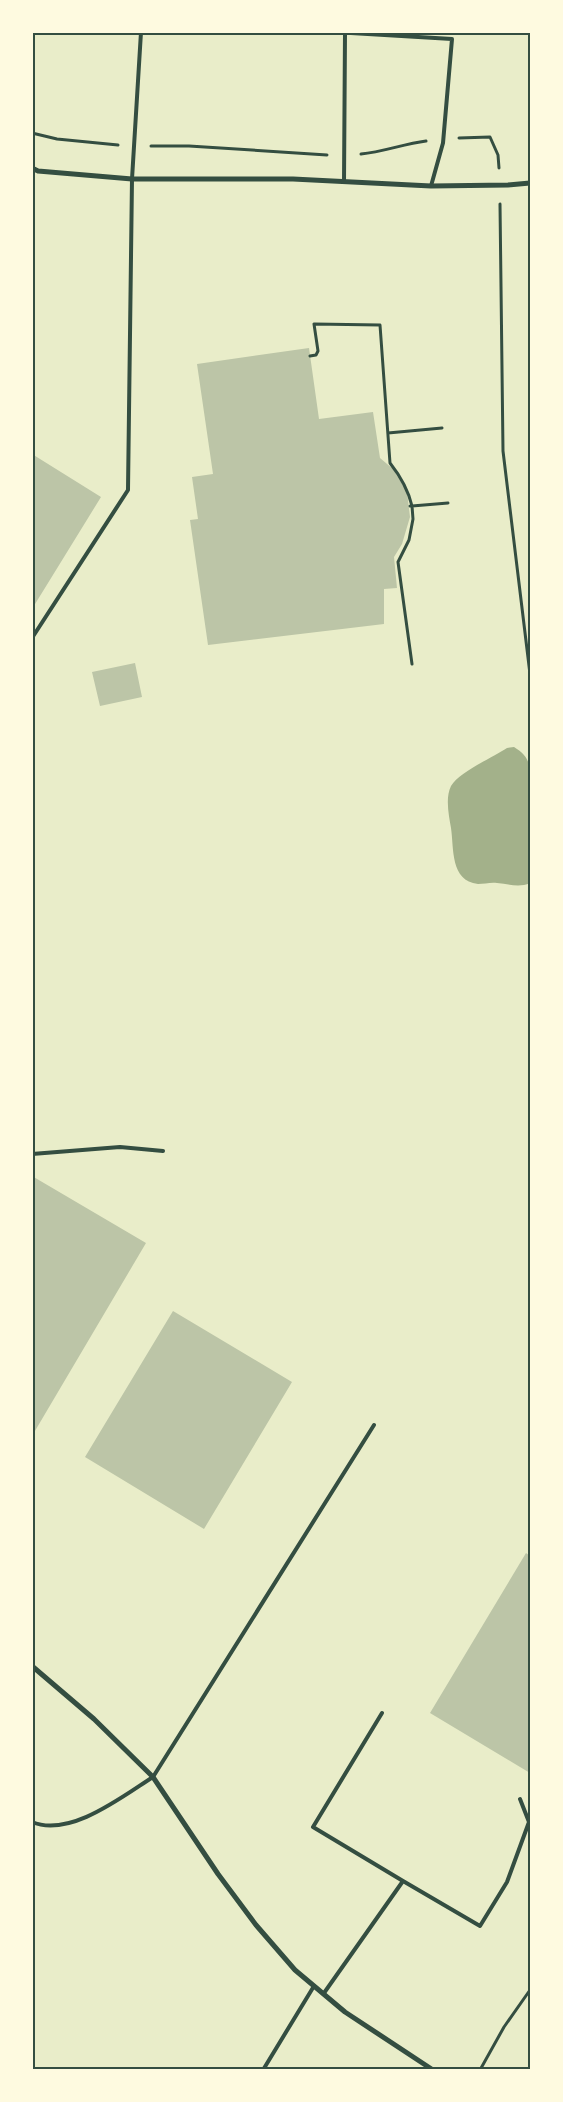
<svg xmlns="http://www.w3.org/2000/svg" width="563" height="2102" font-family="Quicksand,sans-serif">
<rect width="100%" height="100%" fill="#e9edc9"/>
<path fill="#a3b18a" d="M514,747C525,754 529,759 530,772V883C519,888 509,884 497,883C491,882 484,884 478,884C450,881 454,848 451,828C449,816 445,798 451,786C459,772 492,758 507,748Z"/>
<path fill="#bcc5a7" d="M309,348L319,419L373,412L380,458L393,469L407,492L410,517L402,544L394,557L397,588L384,589V624L208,645L190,520L198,519L192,477L213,474L197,364Z
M32,454L101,497L32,609Z
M135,663L142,697L100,706L92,672Z
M32,1176L146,1243L32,1436Z
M173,1311L292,1382L204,1529L85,1457Z
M526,1553L530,1556V1773L430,1713Z"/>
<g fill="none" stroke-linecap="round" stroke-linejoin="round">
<path stroke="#344e41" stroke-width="3" d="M32,133L57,139L118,145
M459,138L490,137L498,155L499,168
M151,146H189L327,155
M361,154C383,152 403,144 426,141
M500,204L503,451L530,674
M310,356L316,355L318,351L314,324L380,325L390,463C401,477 408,489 412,506H410
M388,433L442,428
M412,664L398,562L409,540L413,519L412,506L448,503
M480,2070L504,2027L530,1990"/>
<path stroke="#344e41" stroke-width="4" d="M334,32L452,39L443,143L431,186
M344,182L345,33
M32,638L128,490L132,179L141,32
M32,1154L120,1147L163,1151
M32,1822C70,1838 123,1796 153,1777L374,1425
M403,1881L480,1926L507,1882L529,1822L520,1799
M324,1993L403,1881L313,1827L382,1713
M263,2070L314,1986"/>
<path stroke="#344e41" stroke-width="5" d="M32,168L38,171L132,179H293L431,186L508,185L530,183
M32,1666L94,1719L153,1777L218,1874L256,1925L295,1970L345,2012L433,2070"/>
</g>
<rect width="563" height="2102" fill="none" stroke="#fefae0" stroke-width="68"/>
<rect x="34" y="34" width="495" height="2034" fill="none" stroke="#344e41" stroke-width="2"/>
</svg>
